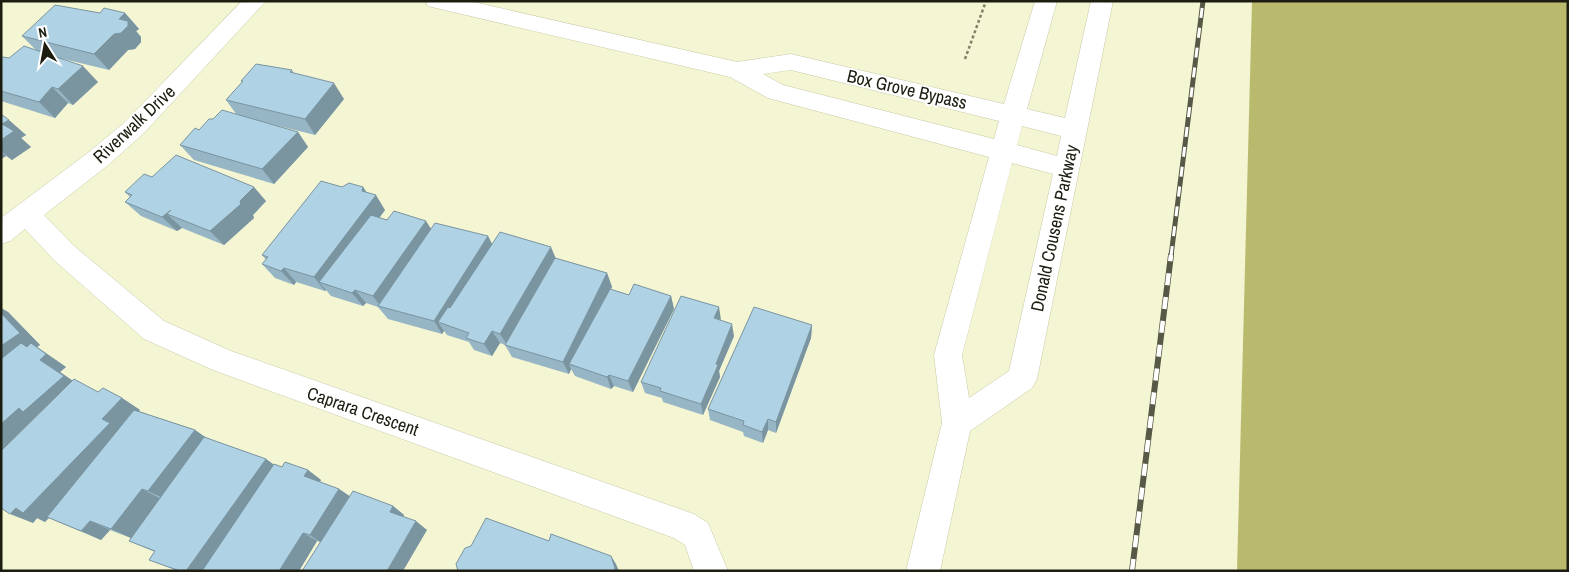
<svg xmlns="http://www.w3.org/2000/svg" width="1569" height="572" font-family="'Archivo Narrow',sans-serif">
<rect width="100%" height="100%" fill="#f4f5d2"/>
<path fill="#baba6f" d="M1252,1H1568V571H1237Z"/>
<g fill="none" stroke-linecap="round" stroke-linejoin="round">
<defs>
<path id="minor" d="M242,1H266L143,134L107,166L44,215L74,246L164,321L231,351L694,514L708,523L728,571H694L685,545L674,538L213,370L144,339L56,262L25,229L10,241L1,244V218L89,152L125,122Z"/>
<path id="secondary" d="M425,1H469L737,62L791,54L1004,104L1035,1H1057L1027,109L1065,118L1091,1H1113L1037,379L1032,388L970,431L940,571H906L942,423L934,355L989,157L768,98L730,77L436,8L428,6ZM791,70L999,121L994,139L783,85L763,74ZM1022,126L1061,136L1057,156L1017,145ZM1012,163L1053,174L1009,371L969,398L962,355Z"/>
</defs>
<use href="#minor" stroke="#c8c9a7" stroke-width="1"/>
<use href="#secondary" stroke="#c8c9a7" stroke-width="1"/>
<path stroke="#82826b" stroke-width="2.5" stroke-dasharray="3 2.5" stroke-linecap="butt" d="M965,59L986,1"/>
<use href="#minor" fill="#fff" fill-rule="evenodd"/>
<use href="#secondary" fill="#fff" fill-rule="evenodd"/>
<defs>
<path id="rail-far1" d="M1171,256L1203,1"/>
<path id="rail" d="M1132,571L1171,255"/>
</defs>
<use href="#rail-far1" stroke="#585846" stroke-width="5"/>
<use href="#rail" stroke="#585846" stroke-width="6"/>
<use href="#rail-far1" stroke="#fff" stroke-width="3" stroke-dasharray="10" stroke-linecap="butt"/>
<use href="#rail" stroke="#fff" stroke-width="4.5" stroke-dasharray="12" stroke-linecap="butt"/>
</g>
<path fill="#96b5c5" d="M100,13H125L139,29L136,31L141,37V42L135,49L128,50L109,70L51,56L98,82L73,105L68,103L55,118L1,101V58H9L36,50L22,36Z
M292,70L294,73L344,99L315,135L259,121L298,132L308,147L274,184L194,160L180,145L213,119L237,115L226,100L242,82L241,81Z
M1,114L26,135L21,138L31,147L12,160L6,156L1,159Z
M152,177L266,201L253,215L254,218L224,245L182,228L177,231L141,216L125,202L130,197L125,192Z
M342,187H363L367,193L385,210L379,218L431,229L488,236L492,244L555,258L607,273L612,287L609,291L629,295L671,296L674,309L633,392L614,386L611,389L575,376L571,369L569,374L512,357L505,345L500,343L492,356L474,350L469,342L447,335L444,331L442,334L388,319L378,307L366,303L363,306L331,296L326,290L325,291L296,282L294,285L275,278L262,264L266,260L262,255Z
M1,308L8,312L40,345L37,347L66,367L60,372L73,381L98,392L122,398L140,410L138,411L195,430L206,438L266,459L274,465L282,467L308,470L321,480L320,482L339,489L350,496L393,506L404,515L403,517L427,530L320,542L317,541L299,571H178L149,560L155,552L129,541L131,538L110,530L101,540L49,518L45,522L37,518L33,523L1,500Z
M721,320L734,336L719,371L720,377L703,415L663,402L662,398L645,393L641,382Z
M812,325L811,338L776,433L768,430L763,443L744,436L743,432L710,420L708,409Z"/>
<path fill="#7a94a0" d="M125,13L139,29L136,31L141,37V42L135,49L128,50L109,70L94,54L119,19Z
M83,66L98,82L73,105L58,89Z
M334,83L344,99L315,135L305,119Z
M52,87L68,103L55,118L39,102Z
M9,120L26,135L21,138L31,147L12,160L1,151L2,124Z
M298,132L308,147L274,184L262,169Z
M1,152L6,156L1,159Z
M254,187L266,201L253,215L254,218L224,245L210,231Z
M363,187L372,200L376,195L385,210L329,286L319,282L326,290L325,291L314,277L362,191Z
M171,210L167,214L182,228L177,231L162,217Z
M426,221L435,235L382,308L373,296Z
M488,236L495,250L448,326L438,322L444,331L442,334L434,321Z
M551,247L557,261L508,346L500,334Z
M284,268L296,282L294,285L281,271Z
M607,273L612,287L573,366L569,364L571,369L569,374L563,362Z
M355,290L366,303L363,306L352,293Z
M671,296L674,309L633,392L628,381Z
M719,307L721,320L714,318Z
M1,308L8,312L40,345L37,347L66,367L60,372L83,388L1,453Z
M732,324L734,336L719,371L720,377L703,415L701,404L716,364Z
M812,325L811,338L776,433V422Z
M492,331L500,343L492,356L484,344Z
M609,375L614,386L611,389L607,377Z
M122,398L140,410L121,430L128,434L45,522L37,518L33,523L10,514Z
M768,419V430L763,443L762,432Z
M195,430L211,441L167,500L148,491Z
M266,459L280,469L209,571H186Z
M308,470L321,480L317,486L304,476Z
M142,489L161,499L131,538L111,529Z
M339,489L352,498L323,544L310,535Z
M393,506L404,515L401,521L390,512Z
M90,521L110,530L101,540L81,531Z
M416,521L427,530L403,571H387Z
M303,533L317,541L299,571H279Z
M611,556L616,564L619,571H614Z"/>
<path fill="#afd3e5" stroke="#7a94a0" d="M55,5L100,13L104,8L125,13L119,19L128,21V26L121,33L114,34L94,54L22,36Z
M24,46L83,66L58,89L52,87L39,102L1,91V58L3,57L9,58Z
M256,64L292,70L290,72L334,83L305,119L226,100L243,81H241Z
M222,110L298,132L262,169L180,145L195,128L199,130L209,119H213Z
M1,114L9,120L2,124L14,131L1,140Z
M176,155L254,187L240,201L241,204L210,231L167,214L171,210L162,217L125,202L132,195L125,192L144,174L152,177Z
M321,181L342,187L349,183L363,187L362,191L376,195L314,277L284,268L281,271L262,264L268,257L262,255Z
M394,211L426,221L373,296L355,290L352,293L319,282L371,215L387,220Z
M435,223L488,236L434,321L378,306Z
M500,232L551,247L500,334L492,331L484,344L466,338L469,333L438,322L448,307L450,308Z
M555,258L607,273L563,362L505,345Z
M634,284L671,296L628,381L609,375L607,377L569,364L610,289L629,295Z
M681,296L719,307L714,318L732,324L716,364L718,365L701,404L660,391L661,388L641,382Z
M754,307L812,325L776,422L768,419L762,432L743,425L744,421L708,409Z
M1,313L20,333L1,346Z
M21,343L27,347L31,343L46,354L40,360L64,376L23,412L19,408L1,424V359Z
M74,379L98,392L103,388L122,398L102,419L110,423L23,513L16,508L10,514L1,508V502L2,500H1V451Z
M134,410L195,430L148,491L142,489L111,529L90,521L81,531L47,517Z
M204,437L266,459L186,571H180L149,560L155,551L129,541Z
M285,462L308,470L304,476L339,489L310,535L303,533L279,571H202L274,464L282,467Z
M353,491L393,506L390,512L416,521L387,571H302Z
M486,518L549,541L551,534L611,556L615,568L614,571H458L456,564L465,548L471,546Z"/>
<g text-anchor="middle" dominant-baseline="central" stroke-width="4" stroke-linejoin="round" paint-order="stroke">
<g font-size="18" fill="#1c1c10" stroke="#fff">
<text transform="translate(907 89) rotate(13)">Box Grove Bypass</text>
<text transform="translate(134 124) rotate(-43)">Riverwalk Drive</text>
<text transform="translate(1054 228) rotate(-78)">Donald Cousens Parkway</text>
<text transform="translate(363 411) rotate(19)">Caprara Crescent</text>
</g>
</g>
<rect width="1569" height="572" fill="none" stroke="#1c1c10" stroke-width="5"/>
<g transform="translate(45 45) rotate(349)" stroke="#ffffff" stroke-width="4" paint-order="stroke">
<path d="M0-4L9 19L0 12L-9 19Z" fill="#1c1c10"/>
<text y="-8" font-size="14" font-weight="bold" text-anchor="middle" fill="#1c1c10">N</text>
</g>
</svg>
